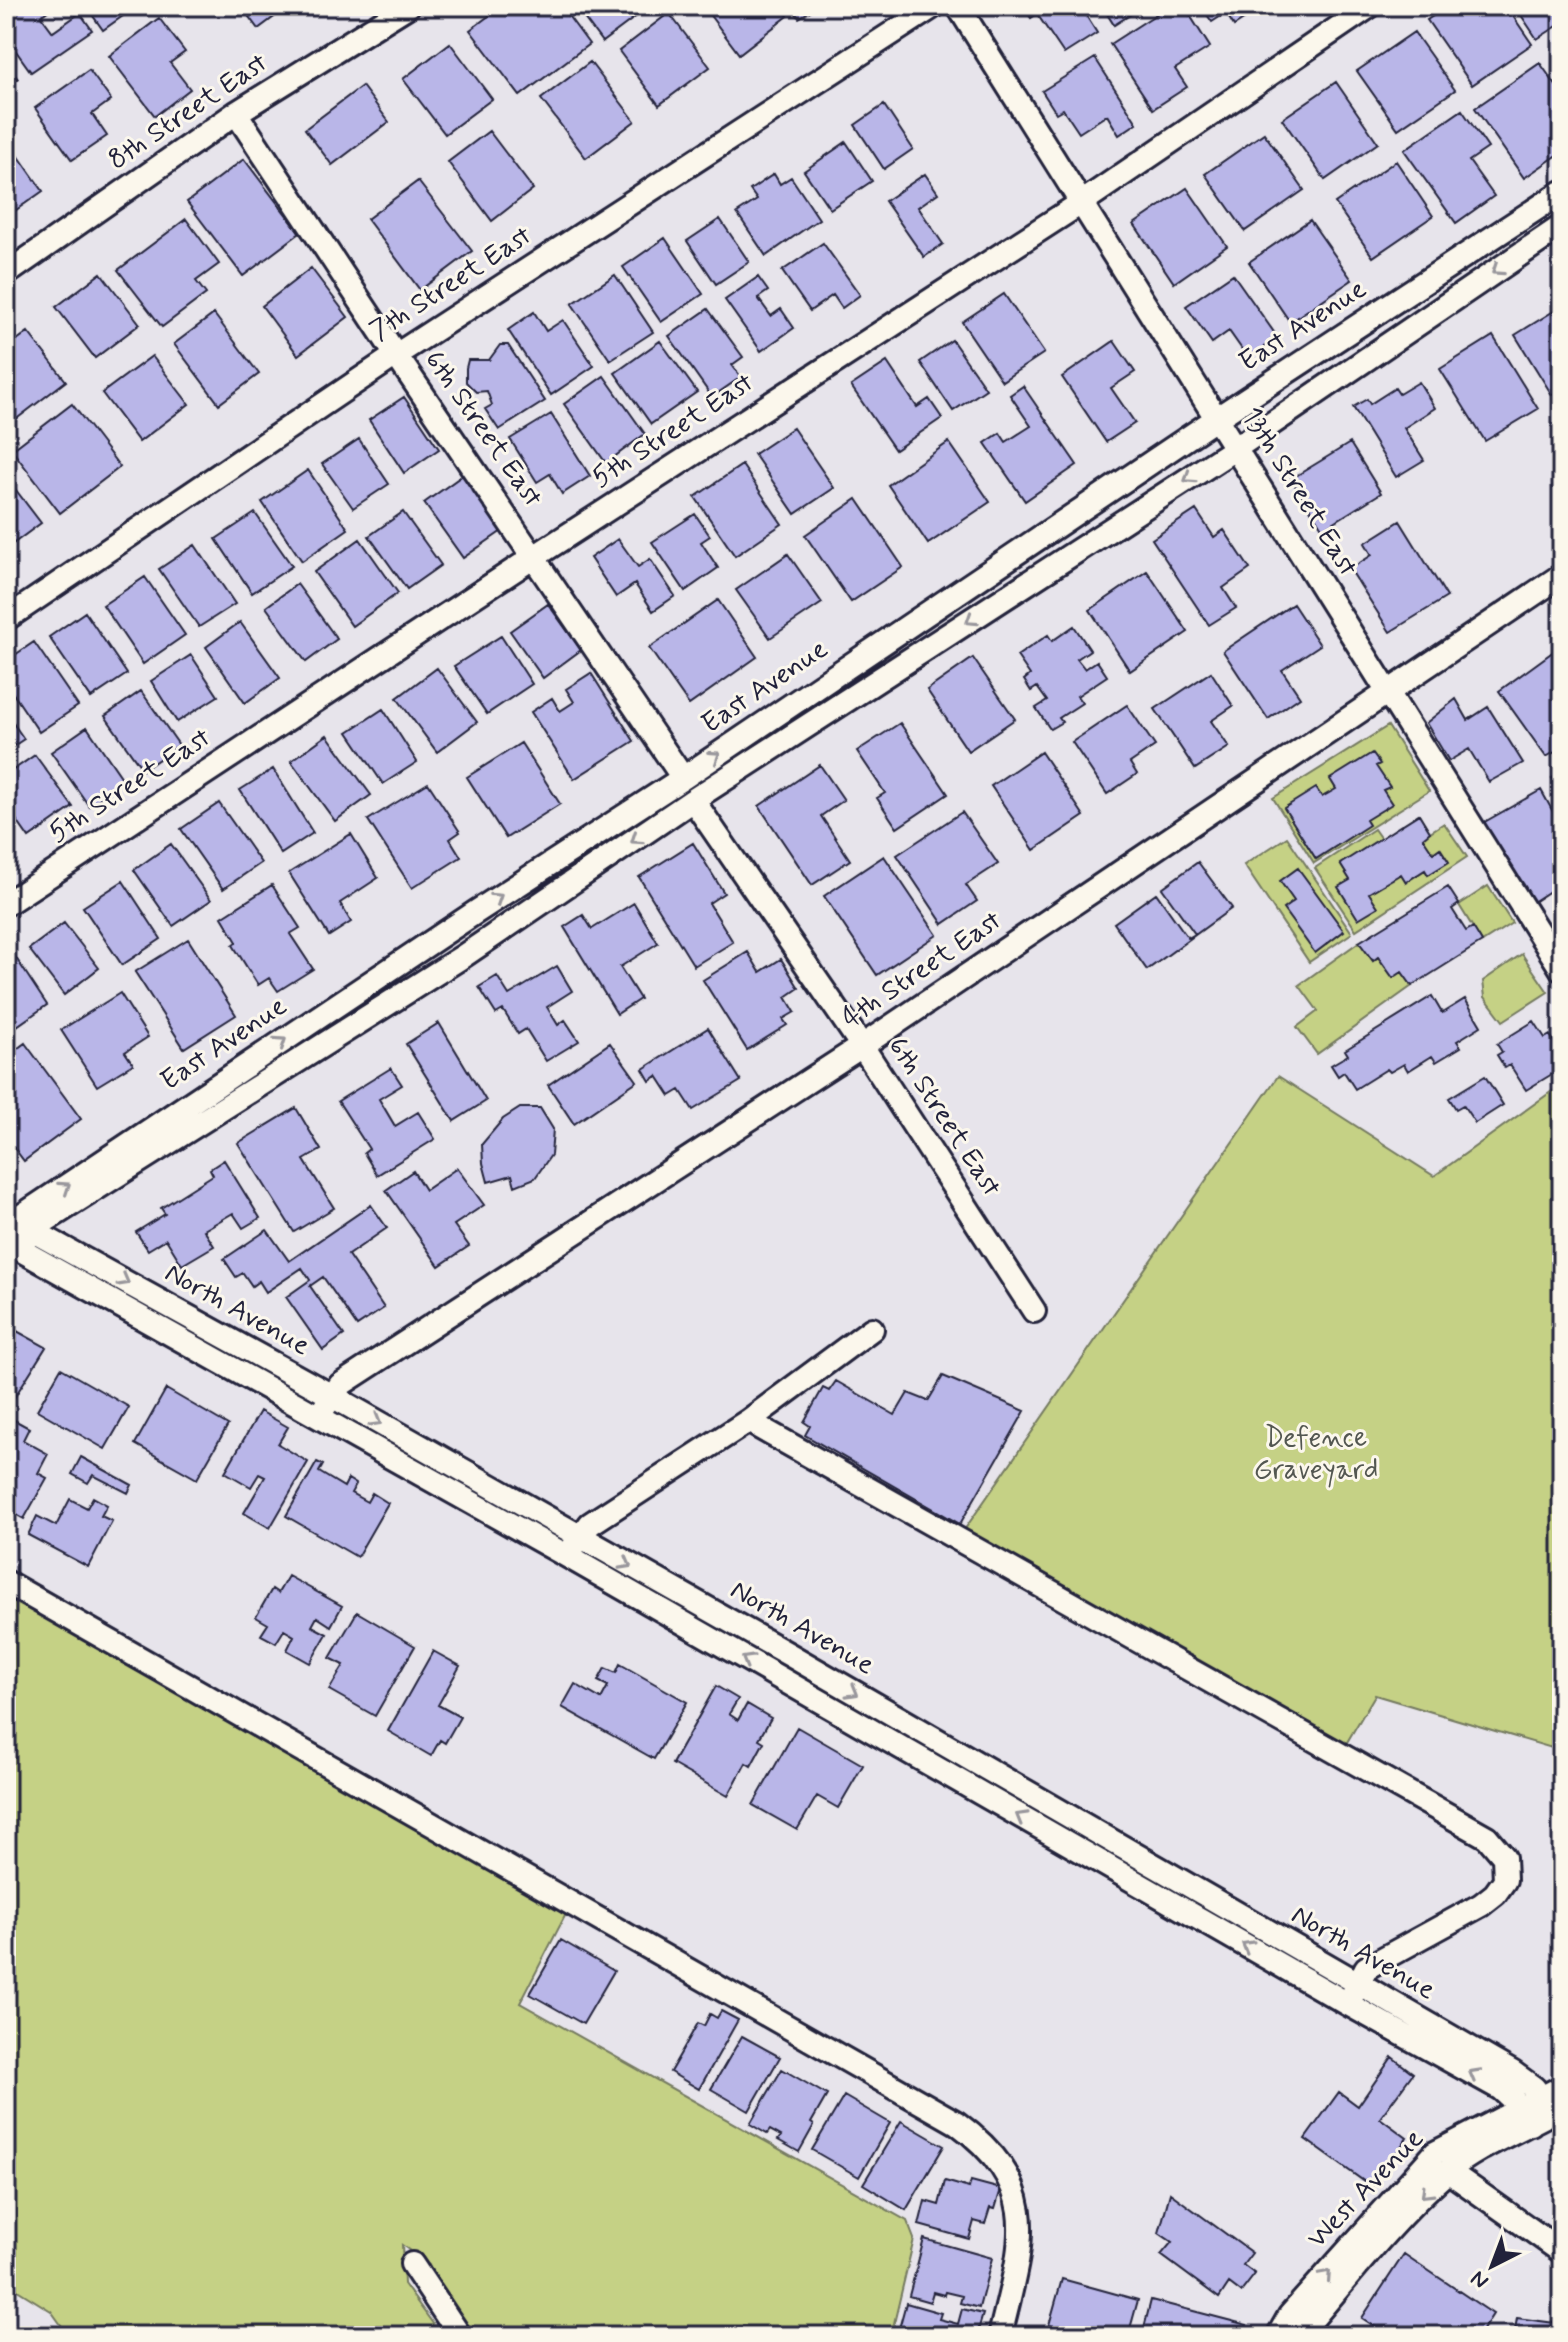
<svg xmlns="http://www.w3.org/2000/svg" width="1568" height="2342" font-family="Mynerve,sans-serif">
<rect width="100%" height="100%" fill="#e7e4eb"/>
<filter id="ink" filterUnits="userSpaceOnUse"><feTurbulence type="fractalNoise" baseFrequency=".0125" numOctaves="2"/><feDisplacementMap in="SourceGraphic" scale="16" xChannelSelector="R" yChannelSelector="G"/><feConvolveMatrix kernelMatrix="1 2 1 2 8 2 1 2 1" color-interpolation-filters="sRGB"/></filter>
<g filter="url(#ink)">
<path fill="#c5d185" stroke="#747a60" stroke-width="2" d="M1388,726L1429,791L1314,863L1273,798Z
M1419,814L1430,832L1444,823L1467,857L1356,930L1315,868L1374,829L1381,839Z
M1287,837L1352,933L1309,962L1244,865Z
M1488,886L1512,923L1482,942L1459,905Z
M1359,942L1373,961L1378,957L1393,978L1402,972L1412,986L1317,1054L1297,1027L1318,1011L1299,985Z
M1522,954L1548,992L1503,1021L1485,997L1483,981Z
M1278,1076L1434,1176L1562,1084V1751L1375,1695L1340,1754L958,1539Z
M6,1596L566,1914L520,2003L907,2221L914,2239L891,2336H469L437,2289L429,2265L402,2245L404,2284L442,2336H69L51,2311L6,2283Z"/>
<path fill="#b9b6e8" stroke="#22223b" stroke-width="2" d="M6,6H54L41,16L53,32L80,13L92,30L31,72L6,37Z
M86,6H137L103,30Z
M241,6H289L258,29Z
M307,6H324L313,14Z
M502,6H561L589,44L520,96L470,30Z
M575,6H650L602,42Z
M703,6H781L788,16L739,54Z
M791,6H818L799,18Z
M1023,6H1080L1097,33L1064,54L1037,14L1031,18Z
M1102,6H1144L1114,25Z
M1169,6H1184L1210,47L1175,69L1187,87L1153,109L1110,44Z
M1201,6H1265L1234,26L1226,13L1212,22Z
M1448,6H1506L1532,44L1472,85L1427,20Z
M1515,6H1562V23L1537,39Z
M669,13L710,67L659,105L619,51Z
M159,18L185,52L170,63L190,89L155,116L109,56Z
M1414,32L1455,90L1398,129L1357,71Z
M450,43L492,99L445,134L403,79Z
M1095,58L1137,123L1119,135L1107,115L1079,133L1063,109L1056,113L1042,91Z
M590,62L635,121L586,158L541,99Z
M6,63L18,79L6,88Z
M1540,63L1562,94V152L1524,178L1475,108Z
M89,70L111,100L92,114L107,136L72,160L35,108Z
M1336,82L1378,143L1325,180L1282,119Z
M362,86L389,122L332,165L305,129Z
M884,105L913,149L884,169L855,125Z
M1462,110L1488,148L1469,161L1494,196L1456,223L1404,150Z
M489,131L533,189L492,221L448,162Z
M1264,133L1304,190L1245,231L1205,174Z
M6,138L43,191L6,217Z
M846,142L872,181L830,209L804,171Z
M244,159L300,233L243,276L187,202Z
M1396,161L1433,216L1373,257L1335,203Z
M774,174L780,184L791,177L819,219L766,256L737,213L757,200L750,190Z
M925,174L938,193L918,207L943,244L924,257L885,201Z
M418,181L472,251L420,290L367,219Z
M1187,188L1227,246L1174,283L1134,224Z
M186,219L219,264L196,281L206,294L162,327L118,270Z
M720,219L749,262L716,284L687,241Z
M1310,220L1352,280L1290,322L1249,262Z
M665,238L703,294L661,322L623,267Z
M823,243L860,295L842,308L833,295L810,311L782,271Z
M311,268L348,317L298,355L262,306Z
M101,273L140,324L95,358L56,307Z
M1233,274L1278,338L1248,358L1229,331L1212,343L1186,306Z
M615,275L653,332L610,360L572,304Z
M758,277L768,291L758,298L771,316L781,309L794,328L761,351L725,300Z
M1004,294L1044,353L1002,381L962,322Z
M1562,306V389L1552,395L1515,335Z
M708,309L743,357L732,365L741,377L712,397L669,336Z
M534,312L546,331L563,320L594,366L551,395L508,330Z
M214,314L259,374L219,404L174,344Z
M28,332L66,381L6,427V348Z
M1493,336L1538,409L1485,441L1440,369Z
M952,340L986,389L953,411L920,362Z
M660,341L697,392L651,424L615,373Z
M1114,341L1135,372L1111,388L1135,423L1106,442L1062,377Z
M500,345H508L545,401L499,430L485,409L492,405L487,391L476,392L466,382V368L468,360H489Z
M152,356L189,404L139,442L102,393Z
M887,362L917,407L929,399L942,418L895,450L851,386Z
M604,376L645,434L606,463L564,404Z
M1419,382L1435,408L1404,428L1424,460L1396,477L1353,407L1367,399L1370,404L1395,388L1399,394Z
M1023,386L1077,465L1025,501L985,443L1000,433L1006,442L1031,426L1010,395Z
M404,397L439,449L404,473L369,420Z
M72,404L120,467L60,513L12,450Z
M551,414L590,476L562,494L550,474L537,482L510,439Z
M793,428L834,488L795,514L754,454Z
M359,439L389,484L353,508L322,464Z
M949,442L990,502L928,544L888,485Z
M1350,443L1381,493L1323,529L1291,479Z
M742,465L782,524L735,556L695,497Z
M308,470L348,529L302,561L262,502Z
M463,475L502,531L463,558L424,503Z
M6,477L41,523L6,549Z
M857,499L903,567L851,602L805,535Z
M1196,510L1214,537L1224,530L1250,569L1223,588L1236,608L1209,625L1152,539Z
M403,512L441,565L407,589L369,536Z
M255,513L292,566L252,593L216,539Z
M695,514L710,536L701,542L718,568L685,591L652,542Z
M1400,521L1447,597L1390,632L1350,569L1372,555L1365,543Z
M360,539L398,593L352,626L314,572Z
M618,539L638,567L650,559L675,596L653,611L635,584L616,597L590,558Z
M195,545L235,604L199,627L159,569Z
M788,554L822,603L770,638L736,590Z
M1147,571L1188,632L1130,671L1090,610Z
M145,577L185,635L143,664L103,605Z
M297,584L337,639L306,662L266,607Z
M718,600L757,657L689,705L649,648Z
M548,604L581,650L543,678L510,631Z
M1293,604L1320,645L1282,670L1300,697L1268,719L1223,651Z
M85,612L127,674L91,698L49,637Z
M240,622L280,678L245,703L206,647Z
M1074,626L1090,650L1077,659L1085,669L1097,661L1107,676L1077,696L1082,703L1059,718L1062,722L1050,729L1036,708L1047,701L1037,687L1031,691L1024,680L1030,675L1017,656L1048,635L1052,641Z
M501,636L532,684L487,714L454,666Z
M34,642L78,706L39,732L6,683V661Z
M1554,651L1562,663V748L1546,757L1499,691Z
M191,655L218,696L177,722L151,681Z
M973,658L1015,719L968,751L927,690Z
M437,668L477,722L437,752L397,698Z
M1211,672L1233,706L1211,721L1229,747L1195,769L1155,709Z
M591,673L634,741L574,779L531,712L552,698L560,711L574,702L566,689Z
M141,691L179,745L143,770L105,716Z
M1456,699L1468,720L1488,707L1523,763L1489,782L1469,749L1449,761L1426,723Z
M1127,705L1155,746L1130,763L1137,774L1107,794L1072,742Z
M383,709L417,762L383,784L348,732Z
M6,713L24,739L6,751Z
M900,723L948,794L897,828L877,798L885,793L857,751Z
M87,727L124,781L89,806L51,752Z
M327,735L371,795L335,821L291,761Z
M521,743L560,804L506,838L467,777Z
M1041,752L1084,816L1034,850L991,786Z
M1372,753L1380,764L1376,766L1390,787L1383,790L1392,804L1366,820L1369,825L1316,859L1284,808L1316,788L1322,797L1336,789L1330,779Z
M35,755L73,807L29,838L6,805V775Z
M820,765L844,800L821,816L850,860L812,885L759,806Z
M273,769L313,833L281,854L240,790Z
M1562,772V794L1552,778Z
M428,783L460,832L450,839L461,857L412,888L368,820Z
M1541,790L1562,828V883L1530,904L1481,824Z
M219,803L261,863L223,889L181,829Z
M962,812L998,864L966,885L977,901L943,924L897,855Z
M1419,814L1430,832L1423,838L1433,853L1440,848L1449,862L1428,875L1425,870L1406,882L1401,874L1369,893L1378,907L1358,919L1338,887L1350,880L1340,864Z
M351,834L378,878L340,903L351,922L329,936L289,873Z
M693,843L724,893L709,903L733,942L694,966L639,877Z
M171,844L211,900L173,926L134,870Z
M884,856L937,935L877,975L824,896Z
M1198,862L1232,908L1147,970L1114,923L1156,893L1188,938L1195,934L1162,888Z
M1298,868L1344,931L1315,953L1283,909L1294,901L1280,881Z
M123,881L161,939L122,965L83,907Z
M272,885L300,928L290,934L313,969L278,991L269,978L258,985L233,945L237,942L222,917Z
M1448,887L1459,904L1452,909L1466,931L1473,927L1482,942L1412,986L1402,972L1393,978L1378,957L1373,961L1359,942Z
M634,903L658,943L620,967L640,999L617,1014L564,927L583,915L592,929Z
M64,923L99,968L64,995L29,949Z
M188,939L236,1015L184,1048L135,972Z
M12,952L47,1005L14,1028L6,1016V955Z
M748,952L760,972L781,959L799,988L786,997L795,1012L783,1019L787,1025L747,1050L703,980Z
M557,966L572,991L547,1007L558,1025L565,1020L579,1041L546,1061L526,1029L518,1034L503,1010L496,1014L479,987L497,976L509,995Z
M120,993L148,1037L125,1052L133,1064L97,1086L61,1030Z
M1432,996L1442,1013L1465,999L1481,1026L1457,1041L1461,1047L1436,1062L1432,1056L1408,1071L1404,1064L1390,1072L1387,1069L1355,1089L1344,1072L1338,1076L1331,1065L1348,1055L1345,1050Z
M1534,1021L1545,1038L1550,1035L1559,1050L1554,1053L1562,1068L1526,1090L1510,1065L1505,1068L1497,1055L1502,1052L1497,1044Z
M439,1023L486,1101L454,1121L406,1044Z
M708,1028L741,1081L693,1110L680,1090L670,1096L657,1076L650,1081L643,1069Z
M25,1043L81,1119L24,1161L6,1137V1057Z
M610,1043L637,1081L574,1124L548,1085Z
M391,1068L402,1085L379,1099L395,1126L418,1112L435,1139L377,1175L364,1153L369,1149L338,1101Z
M1485,1076L1503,1105L1475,1123L1463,1105L1456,1109L1449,1098Z
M296,1108L321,1150L304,1160L334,1208L294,1232L238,1143Z
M520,1108H540L553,1129L551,1155L535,1178L515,1186L512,1175L488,1182L483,1163L482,1144L503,1119Z
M224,1160L260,1218L243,1228L233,1213L204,1230L214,1246L182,1265L166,1239L148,1250L136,1232L165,1214L161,1208L213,1175L210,1169Z
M457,1168L484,1205L454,1225L469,1246L439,1266L386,1190L413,1171L425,1190Z
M371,1205L387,1228L348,1255L384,1308L357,1326L323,1277L310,1286L344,1335L323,1350L286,1297L310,1280L302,1268L266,1292L259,1281L252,1286L243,1273L236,1277L224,1259L267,1230L289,1261Z
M6,1325L46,1347L14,1398L6,1394Z
M61,1368L129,1407L105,1449L37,1410Z
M943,1376L1025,1411L960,1524L805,1435L810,1426L804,1422L823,1388L829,1391L836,1381L895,1415L908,1393L928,1401Z
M166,1389L228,1425L197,1479L135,1444Z
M260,1411L288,1427L278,1444L308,1462L270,1528L244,1513L265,1477L259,1474L251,1487L225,1472Z
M7,1416L29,1428L23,1440L48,1454L38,1473L47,1478L24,1519L6,1509Z
M81,1457L132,1485L128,1493L93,1475L88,1483L72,1474Z
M317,1462L323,1465L319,1472L344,1487L348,1479L356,1484L351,1493L367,1502L372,1493L388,1503L357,1557L286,1516Z
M93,1497L107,1505L101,1516L112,1521L88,1567L28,1535L37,1516L56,1526L70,1499L87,1508Z
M288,1576L342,1606L331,1626L317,1617L312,1626L327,1634L310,1663L287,1650L294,1636L284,1630L276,1643L261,1635L268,1624L256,1617L272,1589L278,1593Z
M357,1612L415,1646L375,1716L329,1690L344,1665L330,1658Z
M433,1651L460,1666L438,1705L460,1717L445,1743L440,1740L431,1756L388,1731Z
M620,1664L687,1702L654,1759L562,1707L575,1684L601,1699L608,1686L598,1681L605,1668L616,1673Z
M716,1686L738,1699L729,1714L738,1720L747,1704L771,1718L759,1739L764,1742L751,1766L746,1763L728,1796L672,1764Z
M797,1727L863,1765L838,1808L817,1796L797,1830L753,1805Z
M561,1940L614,1971L583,2024L530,1994Z
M721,2011L738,2020L699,2089L670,2072L698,2023L704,2026L710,2014L717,2018Z
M742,2036L780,2057L749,2111L711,2089Z
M1392,2057L1413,2073L1380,2118L1407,2138L1372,2187L1305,2139L1339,2092L1358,2106Z
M782,2069L827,2095L811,2123L814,2125L799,2152L778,2140L781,2136L770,2130L767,2134L750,2124Z
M844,2096L890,2123L859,2177L812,2150Z
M901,2121L944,2146L906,2210L863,2184Z
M945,2181L969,2188L971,2181L1001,2189L995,2209L990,2208L985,2224L974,2221L969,2239L919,2225L925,2201L939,2205Z
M1170,2193L1252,2253L1243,2265L1255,2274L1241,2292L1229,2283L1219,2298L1161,2255L1172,2242L1159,2233Z
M924,2239L992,2258L979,2308L960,2303L962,2296L945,2292L944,2295L933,2292L930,2302L909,2296Z
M1404,2254L1493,2314L1479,2336H1389L1362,2318Z
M1062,2279L1138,2300L1128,2336H1088L1049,2325Z
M1151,2300L1247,2325L1243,2336H1142Z
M906,2303L941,2313L939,2319L958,2324L962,2309L983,2314L977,2334L897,2336Z
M1517,2318L1562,2324V2332L1559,2336H1514Z"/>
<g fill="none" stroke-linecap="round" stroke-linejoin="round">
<defs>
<path id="minor" d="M958,6L1562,970
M236,113L396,355L683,778
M6,274L236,113L408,6
M6,619L396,355L934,6
M693,800L862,1046L1034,1311
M6,904L534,557L1081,203L1370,6
M22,1225L332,1396L790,1655L1512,2072L1534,2088L1552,2113
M6,1236L14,1221L476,912L683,778L1217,418L1562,192
M8,1243L567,1556L1348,2004L1501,2089L1521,2107L1531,2124
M20,1249L31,1230L462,957L693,800L1236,448L1562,226
M324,1408L340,1385L862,1046L1562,575
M748,1421L1487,1837L1504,1857L1505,1880L1495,1894L1481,1905L1366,1968L1352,1996
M571,1550L590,1524L748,1421L872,1329
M6,1582L957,2123C1045,2188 1022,2243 1000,2336
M1448,2171L1562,2252
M412,2264L460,2336
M1278,2336L1290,2315L1435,2153L1562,2087
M1301,2336L1305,2328C1350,2275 1394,2218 1447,2172C1474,2149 1511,2134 1543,2117"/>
</defs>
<use href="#minor" stroke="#22223b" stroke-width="28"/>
<use href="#minor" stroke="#fbf7ec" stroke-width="22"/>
</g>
<defs><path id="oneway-chevron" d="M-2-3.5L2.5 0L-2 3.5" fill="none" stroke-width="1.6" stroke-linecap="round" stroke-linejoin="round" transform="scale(2)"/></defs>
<g stroke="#99979c">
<use href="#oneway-chevron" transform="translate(1497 270) rotate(146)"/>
<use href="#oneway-chevron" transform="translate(1189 478) rotate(147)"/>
<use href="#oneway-chevron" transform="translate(971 620) rotate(147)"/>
<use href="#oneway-chevron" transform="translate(715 756) rotate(-34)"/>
<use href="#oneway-chevron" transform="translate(636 839) rotate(146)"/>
<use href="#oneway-chevron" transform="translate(497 898) rotate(-33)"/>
<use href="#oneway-chevron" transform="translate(281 1042) rotate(-34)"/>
<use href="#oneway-chevron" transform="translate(65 1187) rotate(-34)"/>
<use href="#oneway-chevron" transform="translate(124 1281) rotate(29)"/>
<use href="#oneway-chevron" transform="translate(376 1421) rotate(30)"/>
<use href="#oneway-chevron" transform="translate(626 1564) rotate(29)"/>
<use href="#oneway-chevron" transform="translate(747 1660) rotate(-150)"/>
<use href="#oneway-chevron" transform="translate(853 1692) rotate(30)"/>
<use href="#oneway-chevron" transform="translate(1021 1817) rotate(-150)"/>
<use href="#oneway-chevron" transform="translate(1247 1946) rotate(-150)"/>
<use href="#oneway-chevron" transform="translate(1474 2074) rotate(-151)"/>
<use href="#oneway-chevron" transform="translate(1426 2193) rotate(135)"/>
<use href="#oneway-chevron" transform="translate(1326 2275) rotate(-48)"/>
</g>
</g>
<g text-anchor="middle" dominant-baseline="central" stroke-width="6" stroke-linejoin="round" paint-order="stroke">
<g font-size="28" fill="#22223b" stroke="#fbf7ec">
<text transform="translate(188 112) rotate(-34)">8th Street East</text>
<text transform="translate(451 284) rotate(-33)">7th Street East</text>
<text transform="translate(1303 326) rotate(-33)">East Avenue</text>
<text transform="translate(483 429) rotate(55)">6th Street East</text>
<text transform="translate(673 431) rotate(-33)">5th Street East</text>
<text transform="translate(1299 492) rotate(58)">13th Street East</text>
<text transform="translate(765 687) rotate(-34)">East Avenue</text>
<text transform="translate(130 786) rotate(-33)">5th Street East</text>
<text transform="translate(922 970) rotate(-34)">4th Street East</text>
<text transform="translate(224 1044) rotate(-34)">East Avenue</text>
<text transform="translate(944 1117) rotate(57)">6th Street East</text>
<text transform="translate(237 1310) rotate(29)">North Avenue</text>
<text transform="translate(802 1628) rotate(30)">North Avenue</text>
<text transform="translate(1363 1953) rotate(30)">North Avenue</text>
<text transform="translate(1366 2189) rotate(-46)">West Avenue</text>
</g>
<g font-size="28" fill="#535751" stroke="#fbf7ec">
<text x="1316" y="1438">Defence<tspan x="1316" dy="32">Graveyard</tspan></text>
</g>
</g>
<rect width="1568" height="2342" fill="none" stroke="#fbf7ec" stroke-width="32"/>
<rect x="16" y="16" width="1536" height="2310" fill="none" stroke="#22223b" stroke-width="3" filter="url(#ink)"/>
<g transform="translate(1492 2266) rotate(222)" stroke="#fbf7ec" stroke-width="6" paint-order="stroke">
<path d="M0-6L14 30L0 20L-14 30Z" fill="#22223b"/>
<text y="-12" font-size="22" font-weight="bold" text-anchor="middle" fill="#22223b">N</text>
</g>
</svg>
